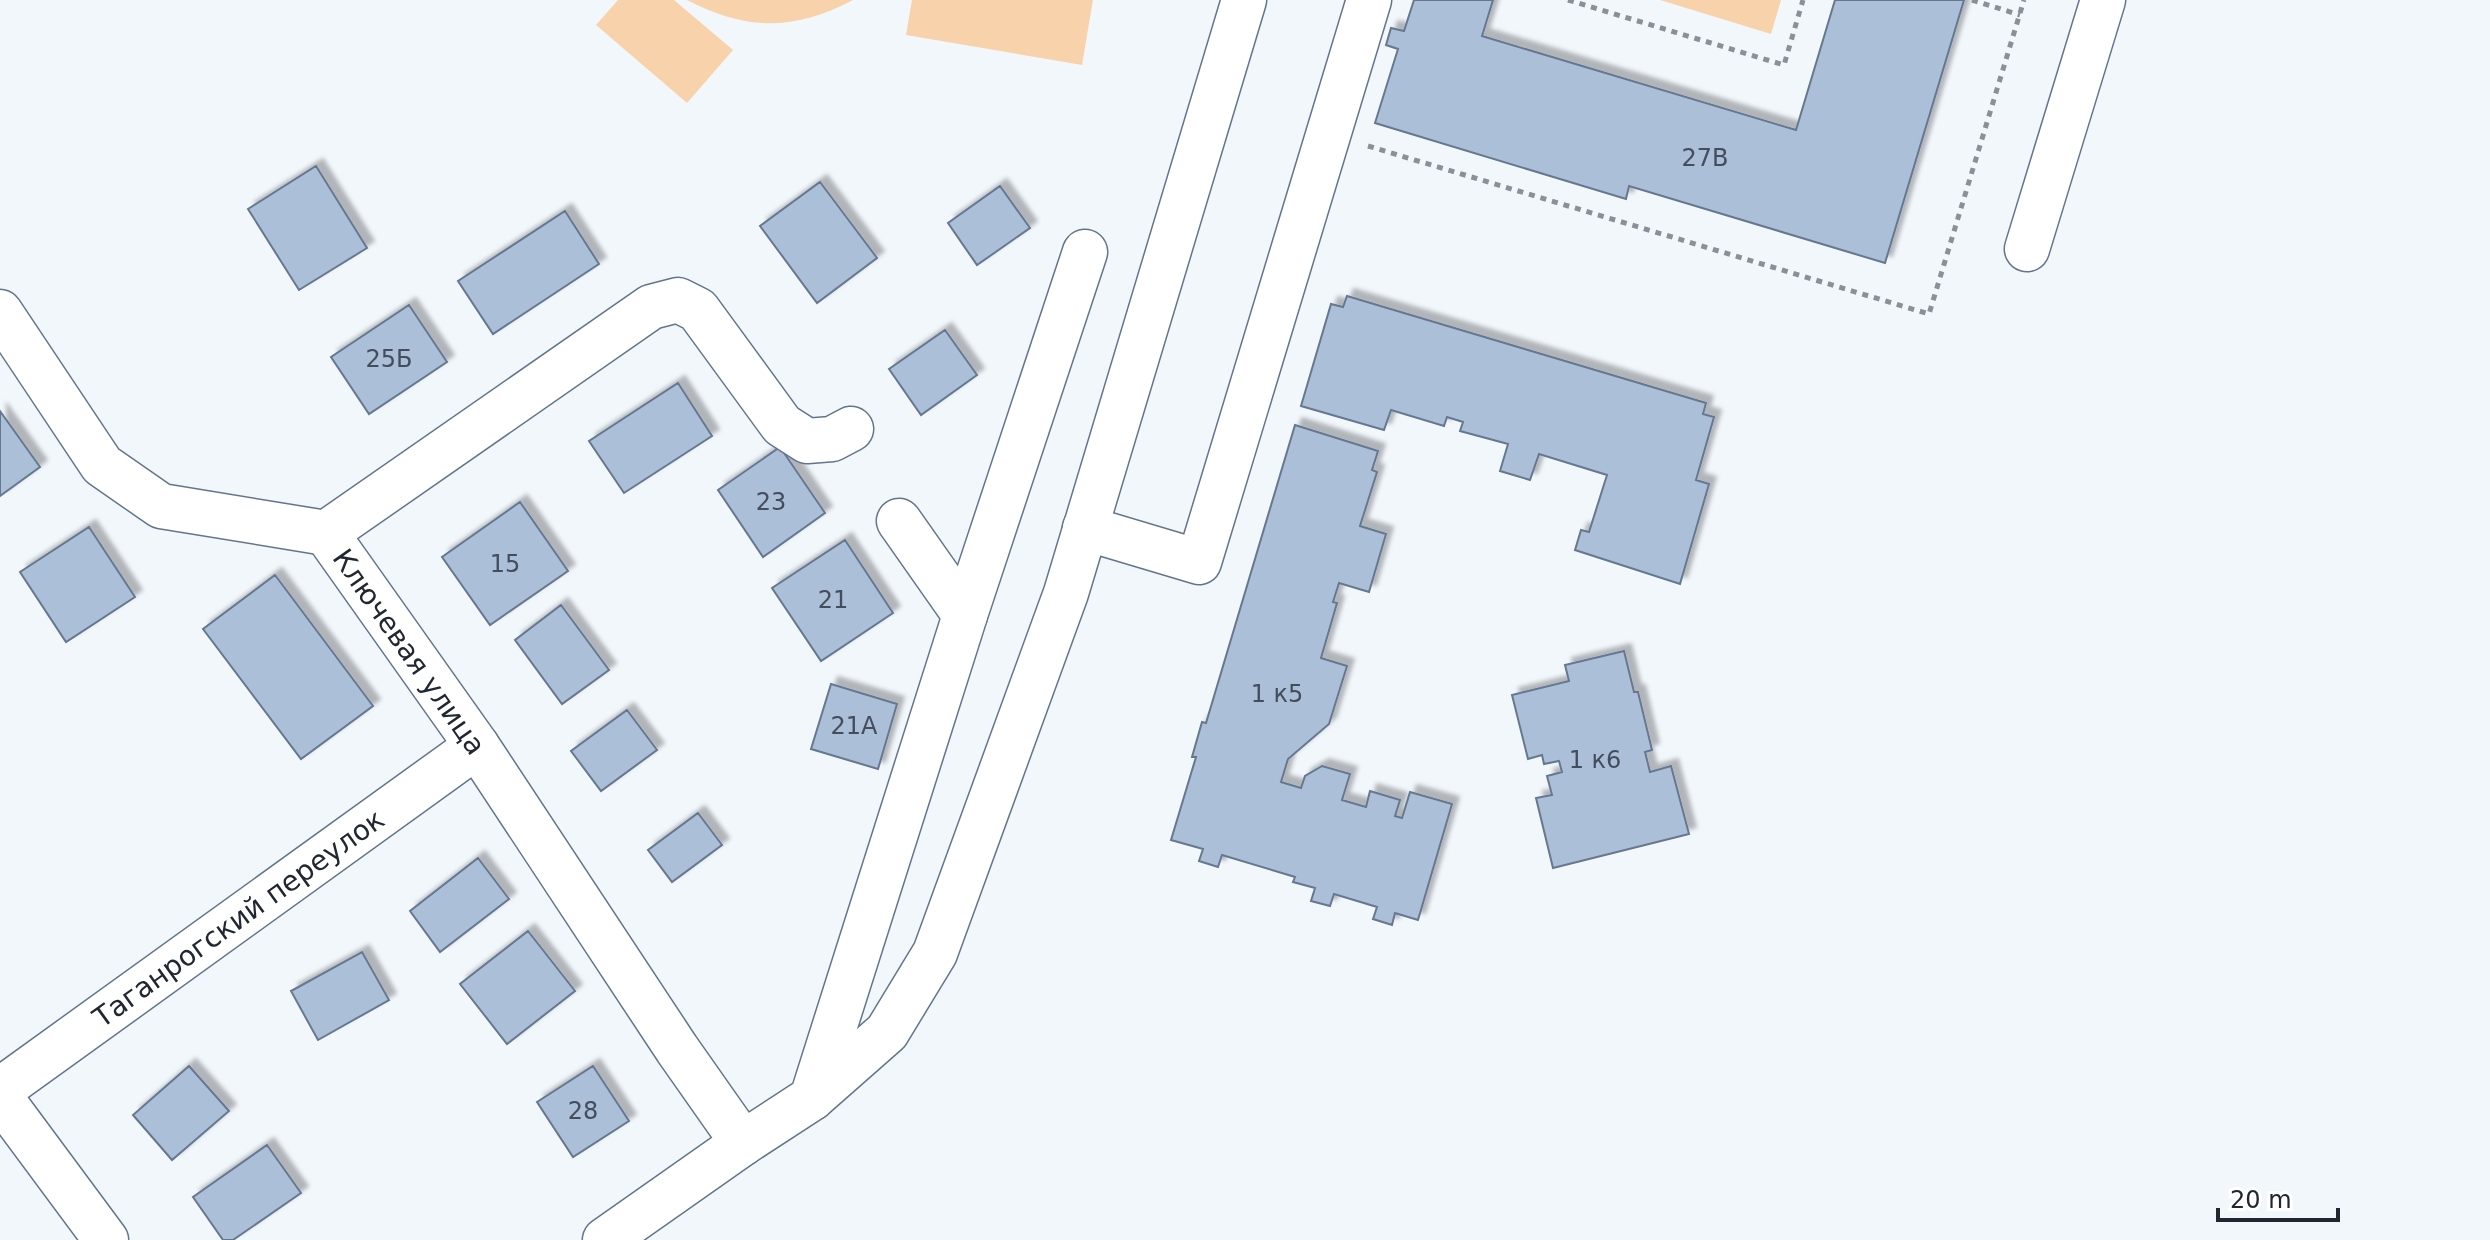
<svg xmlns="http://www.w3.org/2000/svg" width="2490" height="1240" font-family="'DejaVu Sans',sans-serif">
<defs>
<filter id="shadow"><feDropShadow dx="7" dy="-7" stdDeviation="2" flood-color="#0004"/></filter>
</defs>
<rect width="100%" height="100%" fill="#f2f7fc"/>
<path fill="#f8d2ab" d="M618,0H674L733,50L687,103L596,25Z
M687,0H853C794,31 746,31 687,0Z
M912,0H1093L1082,65L906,35Z
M1660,0H1781L1771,34Z"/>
<path fill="#abbfd8" stroke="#66788f" stroke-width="2" filter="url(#shadow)" d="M1414,0H1493L1482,36L1796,130L1835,0H1964L1885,263L1629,186L1626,199L1375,123L1398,49L1386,45L1391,28L1404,31Z
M316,166L367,248L299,290L248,209Z
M820,182L877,258L817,303L760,226Z
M1000,186L1030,228L977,265L948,223Z
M565,211L599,264L493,334L458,281Z
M1347,296L1706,403L1703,414L1714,417L1696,480L1709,484L1680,584L1575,550L1581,530L1589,532L1607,475L1539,454L1530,480L1500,471L1508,444L1460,431L1463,422L1447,417L1444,426L1391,410L1384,430L1301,406L1331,304L1343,307Z
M409,305L447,362L369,414L331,357Z
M945,330L977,375L921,415L889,369Z
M678,383L712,436L624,493L589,441Z
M0,411L40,467L0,496Z
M1295,425L1378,451L1372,470L1377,472L1360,526L1386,534L1369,592L1339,583L1333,602L1337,603L1321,658L1347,666L1329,724L1288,759L1281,782L1301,788L1305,776L1322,766L1350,774L1342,800L1366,807L1370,791L1400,800L1395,816L1402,818L1410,792L1452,804L1418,920L1395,913L1392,925L1373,919L1377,907L1334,894L1330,906L1311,901L1315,888L1293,882L1295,877L1222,855L1218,867L1199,861L1203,849L1171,840L1196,757H1192L1202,722L1206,723Z
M780,447L825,513L763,557L718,490Z
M520,502L568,571L490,625L442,557Z
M89,527L135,597L66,642L20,572Z
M845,540L893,613L821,661L772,588Z
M275,575L373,706L301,759L203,629Z
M561,605L609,670L562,704L515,640Z
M1624,651L1634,692H1638L1652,750L1645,752L1650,772L1671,766L1689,834L1553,868L1536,798L1552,795L1547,776L1562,772L1559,761L1544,764L1542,755L1528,759L1512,695L1569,681L1565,665Z
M831,684L897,704L878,769L811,749Z
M627,710L657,750L601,791L571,751Z
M698,813L722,845L672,882L648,850Z
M478,858L509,899L440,952L410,911Z
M528,931L575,991L507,1044L460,984Z
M362,952L389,1000L318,1040L291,991Z
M189,1066L229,1111L172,1160L133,1115Z
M593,1066L629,1121L573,1157L537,1102Z
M267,1145L301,1193L233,1240H223L193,1197Z"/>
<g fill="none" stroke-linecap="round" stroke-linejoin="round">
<defs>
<g id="minor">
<path d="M2027,249L2103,0"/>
<path d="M0,312L102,465L161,506L326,533"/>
<path d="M899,521L965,615"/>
<path d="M1085,528L1199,562L1369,0"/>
<path id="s1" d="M0,1090L477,746"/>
<path d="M0,1097L106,1240"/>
<path d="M812,1098L887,1032L935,953L1066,593L1244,0"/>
<path d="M743,1143L812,1098L965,615L1085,252"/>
<path d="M605,1240L743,1143L677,1049L477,746L326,533L651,307L678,300L698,310L782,425L807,441L832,439L851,429"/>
</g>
</defs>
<use href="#minor" stroke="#63758c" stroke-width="47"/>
<path stroke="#8a9097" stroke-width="5" stroke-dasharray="6 6" stroke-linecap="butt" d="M1568,0L1784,65L1803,0
M1972,0L2020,15
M1368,146L1929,314L2024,0"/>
<use href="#minor" stroke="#fff" stroke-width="44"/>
</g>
<g text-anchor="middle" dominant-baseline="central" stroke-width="6" stroke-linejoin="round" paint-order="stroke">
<g font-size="24" fill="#434d5b">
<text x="1705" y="158">27В</text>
<text x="389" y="359">25Б</text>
<text x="771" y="502">23</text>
<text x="505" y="564">15</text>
<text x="833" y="600">21</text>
<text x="1277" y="694">1 к5</text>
<text x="854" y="726">21А</text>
<text x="1595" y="760">1 к6</text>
<text x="583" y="1111">28</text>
</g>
<g font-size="28" fill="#202731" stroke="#fff">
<text transform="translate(409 652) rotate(55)">Ключевая улица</text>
<text stroke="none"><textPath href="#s1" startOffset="294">Таганрогский переулок</textPath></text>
</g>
</g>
<path d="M2218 1208v12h120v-12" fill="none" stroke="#202731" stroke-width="4"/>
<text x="2230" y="1208" font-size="24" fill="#202731" stroke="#ffffff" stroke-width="6" paint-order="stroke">20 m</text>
</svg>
